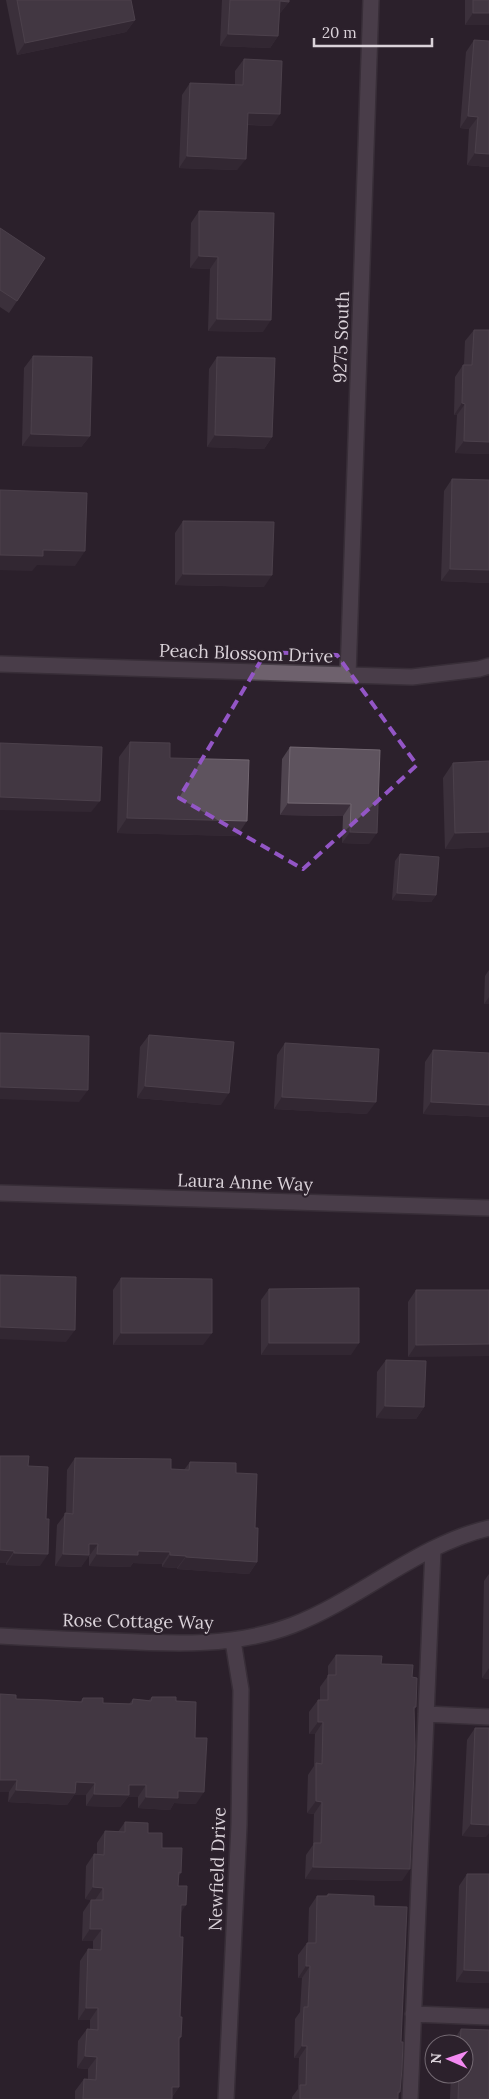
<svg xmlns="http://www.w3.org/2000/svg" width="489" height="2099" font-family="Lora,serif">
<rect width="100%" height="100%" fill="#2c212c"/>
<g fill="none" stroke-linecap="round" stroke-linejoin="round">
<defs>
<path id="minor" d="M0,664L412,677L479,669L489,666
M348,675L371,0
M0,1193L489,1208
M0,1636C38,1638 76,1640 113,1641C174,1644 236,1647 293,1625C360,1599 419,1544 489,1528
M426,1714L489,1717
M413,2014L489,2017
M226,2099L239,1825L241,1690L233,1641
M410,2099L433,1549"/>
</defs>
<use href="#minor" stroke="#473e47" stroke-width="18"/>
<use href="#minor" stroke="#6e616d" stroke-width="15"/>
</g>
<path fill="#4f444f" d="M6,0H131L135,20L126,32L17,55Z
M222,0H289V2L280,13L278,36L270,48L220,46Z
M465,0H489V25H465Z
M474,40L489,167L467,165L469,129L460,128L466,52Z
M244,59L272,126L247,125L237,170L179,168L182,95L190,83L235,84V71Z
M199,211L263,332L208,331L210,269L190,268L191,223Z
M0,228L17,301L9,313L0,307Z
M474,330L489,454L455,453L457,415H454L455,377L463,365H464L465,341Z
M33,356L90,436L81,447L22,446L24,368Z
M217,357L272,437L264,449L207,447L209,369Z
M452,479L489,480V583L441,581L444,491Z
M183,521L264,587L175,585V533Z
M130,742L170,758L237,836L117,833L119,757Z
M290,747L380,750L369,844L342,843L343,816L280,815L282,759Z
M453,763L489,847L445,849L443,778Z
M400,854L436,895L431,902L392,900L395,861Z
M489,970V1004H484L485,976Z
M149,1035L221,1105L137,1098L140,1047Z
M285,1043L367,1114L274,1109L277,1055Z
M433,1050L489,1053V1117L423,1114L425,1062Z
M121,1278L203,1345H113V1290Z
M269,1289L351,1355H261V1300Z
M416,1290H489L408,1357V1302Z
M386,1360L424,1407L416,1419L376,1418L377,1372Z
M0,1456L28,1466L40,1566L6,1565V1563H0Z
M75,1458L171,1469L184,1470L190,1462L236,1473L255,1528L257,1562L249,1574L177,1569V1568L162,1567V1564L133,1563L130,1567L89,1566V1556H88L81,1567L55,1566L57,1525L66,1513L67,1470Z
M489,1574V1679L482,1678L484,1581Z
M336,1655L381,1664L412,1677L416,1707L414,1710L402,1881L305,1879L306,1855L313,1845L314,1814L307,1813L308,1775L314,1766L315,1734H309V1712L318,1700H320V1687L328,1676V1666Z
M0,1694L16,1699L80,1702L83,1698L103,1703L129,1704L133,1699L149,1700L152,1697L176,1701L195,1738L196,1804L174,1803L170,1810L138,1808V1797H128L120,1807L86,1806V1795H74L67,1805L8,1802L9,1792H0Z
M475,1728L486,1837L462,1836L467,1740Z
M125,1822L148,1833L162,1848L181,1873L178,1876V1886L180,1914V2017L181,2037L179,2040V2087L172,2097V2099H75V2091L84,2079H88V2069L77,2068L78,2041L87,2029H90V2020H78L80,1961L88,1949H93V1941H82L83,1912L91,1900H95L85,1899L86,1866L94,1854H97V1843L105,1831L118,1832Z
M467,1874L489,1983L456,1982L459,1886Z
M328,1894L374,1906L401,2042L400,2092L398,2095V2099H292V2097L298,2089L299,2058H294L295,2019L300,2012L302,1978H298V1955L307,1943H308L309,1908L317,1896H326Z
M461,2029L489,2099H450L451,2074H464V2044H452L453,2041Z"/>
<path fill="#3b2f3b" d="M280,1L289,2L280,13H272Z
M473,13H489V25H465Z
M135,20L126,32L17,55L25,43Z
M228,34L278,36L270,48L220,46Z
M248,113L280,114L272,126L239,124Z
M468,116L478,117L469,129L460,128Z
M475,153L489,154V167L467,165Z
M187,156L246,159L237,170L179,168Z
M199,256L218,257L210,269L190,268Z
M217,319L271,320L263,332L208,331Z
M462,403L465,404L457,415H454Z
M31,434L90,436L81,447L22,446Z
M215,435L272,437L264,449L207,447Z
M464,441L489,442V454L455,453Z
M43,550L85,551L75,566L37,565L32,571L0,570V555Z
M450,569L489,570V583L441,581Z
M183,574L272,575L264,587L175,585Z
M0,797L100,801L91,812L0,810Z
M288,803L351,804L343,816L280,815Z
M127,818L247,821L237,836L117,833Z
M350,832L377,833L369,844L342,843Z
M489,832V847L445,849L455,833Z
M397,893L436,895L431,902L392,900Z
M489,997V1004H484Z
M145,1086L229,1093L221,1105L137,1098Z
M0,1087L88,1090L79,1102L0,1099Z
M282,1097L376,1102L367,1114L274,1109Z
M431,1102L489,1105V1117L423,1114Z
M0,1327L75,1330L66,1342L0,1339Z
M121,1333H212L203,1345H113Z
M269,1343H359L351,1355H261Z
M489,1344V1356L408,1357L416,1345Z
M385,1406L424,1407L416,1419L376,1418Z
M89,1544H98L81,1567L55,1566L63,1554Z
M0,1550L14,1551L6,1563H0Z
M138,1551L170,1552L162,1564L133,1563L130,1567L89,1566L97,1554Z
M14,1553L48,1554L40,1566L6,1565Z
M170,1555L186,1556L177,1568L162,1567Z
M186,1557L257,1562L249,1574L177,1569Z
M489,1668V1679L482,1678Z
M318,1722H323L315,1734H309Z
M0,1780H17L9,1792H0Z
M76,1782L95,1783L86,1795H74L67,1805L8,1802L16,1790Z
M129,1785H146L138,1797H128L120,1807L86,1806L94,1794Z
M178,1791L204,1792L196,1804L174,1803L170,1810L138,1808L146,1797Z
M316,1801L322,1802L314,1814L307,1813Z
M471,1824L489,1825V1833L486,1837L462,1836Z
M313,1867L410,1869L402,1881L305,1879Z
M93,1887L103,1888L95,1900L85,1899Z
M181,1905H186L178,1917Z
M90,1929H102L93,1941H82Z
M306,1966H310L302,1978H298Z
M464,1970L489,1971V1983L456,1982Z
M86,2008H98L90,2020H78Z
M302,2046H307L299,2058H294Z
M85,2056L97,2057L88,2069L77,2068Z
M172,2087H179L170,2099Z"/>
<path fill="#5e535e" stroke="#726771" d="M17,0H131L135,20L25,43Z
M230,0H289V2L280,1L278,36L228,34Z
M473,0H489V13H473Z
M474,40L489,41V154L475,153L478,117L468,116Z
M244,59L282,61L280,114L248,113L246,159L187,156L190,83L243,85Z
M199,211L274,213L271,320L217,319L218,257L199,256Z
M0,228L45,258L17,301L0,290Z
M474,330H489V442L464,441L465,404L462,403L463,365H472Z
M33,356L92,357L90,436L31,434Z
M217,357L275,358L272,437L215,435Z
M452,479L489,480V570L450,569Z
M0,490L87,493L85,551L43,550V556L0,555Z
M183,521L274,522L272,575L183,574Z
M130,742L170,743V758L249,760L247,821L127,818Z
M0,743L102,747L100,801L0,797Z
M290,747L380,750L377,833L350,832L351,804L288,803Z
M489,761V832L455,833L453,763Z
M400,854L439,857L436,895L397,893Z
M0,1033L89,1036L88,1090L0,1087Z
M149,1035L234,1042L229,1093L145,1086Z
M285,1043L379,1049L376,1102L282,1097Z
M433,1050L489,1053V1105L431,1102Z
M0,1275L76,1277L75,1330L0,1327Z
M121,1278L212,1279V1333H121Z
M359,1288V1343H269V1289Z
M416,1290H489V1344L416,1345Z
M386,1360L426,1361L424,1407L385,1406Z
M0,1456H29L28,1466L48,1467L46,1519H49L48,1554L14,1553V1551L0,1550Z
M75,1458L171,1459V1469L189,1470L190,1462L236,1463V1473L257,1474L255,1528H258L257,1562L186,1557V1556L170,1555V1552L138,1551V1555L97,1554L98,1544H89V1555L63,1554L65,1513L73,1514Z
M336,1655L382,1656L381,1664L413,1665L412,1677L417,1678L416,1707H414L415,1746L410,1869L313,1867L314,1843H321L322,1802L316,1801V1763L322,1764L323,1722H318V1700H328V1675H336Z
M0,1694L16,1695V1699L48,1700L82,1702L83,1698H103V1703L132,1704L133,1699L151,1701L152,1697H176V1701L196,1702L195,1738H207L204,1792L178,1791V1798L146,1797V1785H129V1795L94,1794L95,1783L76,1782L75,1793L16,1790L17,1780H0Z
M475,1728H489V1825L471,1824Z
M125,1822L148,1823V1833H162V1848H182L181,1873L179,1872L178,1886H187L186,1905H181L180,1937H183L180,2017H182L181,2037H179V2087H172V2099H83L84,2079L96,2080L97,2057L85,2056L87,2029L98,2030V2008H86L88,1949L101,1950L102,1929H90L91,1900H103V1888L93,1887L94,1854L104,1855L105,1831L125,1832Z
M467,1874H489V1971L464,1970Z
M328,1894L374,1896V1906L407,1907L401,2042H403L402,2068L400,2092H398V2099H300V2085H306L307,2046H302L304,2007H308L310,1966H306L307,1943H316L317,1896H328Z
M461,2029L489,2030V2099H458L459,2074H464V2044H460Z"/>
<path d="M0 0H489V2099H0ZM266,652L337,655L417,765L303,869L179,798Z" fill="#2c212c" fill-opacity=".55" fill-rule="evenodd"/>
<path fill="none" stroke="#9356c6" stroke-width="4" stroke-dasharray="10 6" stroke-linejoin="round" d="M266,652L337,655L417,765L303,869L179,798Z"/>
<g text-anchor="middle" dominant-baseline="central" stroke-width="4.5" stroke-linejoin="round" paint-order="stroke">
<g font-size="18" fill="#dad2d9" stroke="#2c212c">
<text transform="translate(341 337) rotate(-88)">9275 South</text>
<text transform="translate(246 653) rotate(2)">Peach Blossom Drive</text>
<text transform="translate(245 1182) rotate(2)">Laura Anne Way</text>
<text transform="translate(138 1621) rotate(1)">Rose Cottage Way</text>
<text transform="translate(217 1869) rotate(-88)">Newfield Drive</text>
</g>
</g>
<g transform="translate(449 2059) rotate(272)"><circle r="24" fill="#2c212c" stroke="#726871"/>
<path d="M0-4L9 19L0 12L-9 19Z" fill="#f389f1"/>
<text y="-8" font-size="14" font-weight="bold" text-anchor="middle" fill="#dad2d9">N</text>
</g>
<path d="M314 38v8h118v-8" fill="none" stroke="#dad2d9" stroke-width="2.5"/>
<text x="322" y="38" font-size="15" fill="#dad2d9" stroke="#2c212c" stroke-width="4" paint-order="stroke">20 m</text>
</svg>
